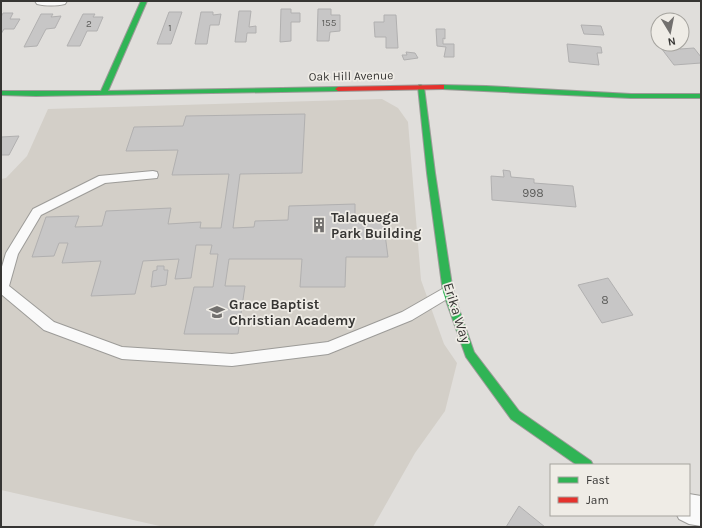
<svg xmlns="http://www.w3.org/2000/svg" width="702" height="528" font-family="Karla,sans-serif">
<rect width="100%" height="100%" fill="#e0dedb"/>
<path fill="#d3cfc8" d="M382,99L398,108L408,122L421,280L444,344L457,363L445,411L415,453L373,527H164L1,490V179L6,178L27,156L48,109Z"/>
<path fill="#c7c6c6" stroke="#b1b0b0" d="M281,9H291V13H300V22H291V41L280,42Z
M318,9H331V15H340V31L330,32L329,41H317Z
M239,11H251L249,27L256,26V33H247L246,42H235Z
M169,12H182L171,44H157Z
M201,12H213V15L221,14L219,25H210L207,44H195Z
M3,13H13L10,19H20L14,29H4L1,34V17Z
M41,14H53L51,17L61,16L55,28L46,29L37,46L24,47Z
M83,14H95L93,17H103L97,31H87L80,46H67Z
M384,15H396L398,48H386V37H375L374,22H384Z
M581,25L601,26L604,35L584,34Z
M436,29H445V39L443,38V44H454V57H444L446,47L437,46Z
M567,44L601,47L602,53H597L599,65L569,62Z
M658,44H676L680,49L694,48L701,57V63L674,65Z
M406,52L415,53L418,58L404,60L402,55H407Z
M305,114L302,173L240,174L233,228L254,227L255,221L288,220L289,206L355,204V220L383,219L388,257H346L345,287H300L302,259H229L225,286H245L238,334H184L194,287H213L218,254H210L212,245H196L191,278L175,279L179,259L143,261L135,294L91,296L101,261L62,263L68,243H59L54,256L32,257L46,217L79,216L75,227L102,226L106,211L171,208L168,224L201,222L200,228H221L229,174L172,175L178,150L126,151L134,127L183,126L186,116Z
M19,136L9,155H1V137Z
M503,170L510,171L511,177L534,179V183L573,186L576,207L492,200L491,176L504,177Z
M157,266H164V270H168L166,285L151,287L153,271L157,270Z
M608,278L633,315L602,323L578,285Z
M519,506L545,527H506Z"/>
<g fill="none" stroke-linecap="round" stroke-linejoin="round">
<defs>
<path id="lane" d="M153,171L157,172L158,175L157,178L105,183L41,215L18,254L9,286L54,322L122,347L232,354L328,342L402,312L444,288L448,287L452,288L454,292L452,296L412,320L328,354L232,366L122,359L44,330L1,294V270L6,253L33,209L99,176Z"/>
<path id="street" d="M35,1H67L65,4C56,6 46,6 37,4Z
M689,494L701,496V526L689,524L679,519L677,515H689Z"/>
<path id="fast" d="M141,1H147L108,91L338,87L341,89L338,91L36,96L1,95V91H101Z
M419,85H421L424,87L435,173L453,292L474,352L519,411L591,461L593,465H577L511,419L466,357L443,292L427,173L418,87Z
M440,85L486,86L631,94H701V98H631L442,89H440Z"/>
<path id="jam" d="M442,85H444V89L338,91L335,89L338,87Z"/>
</defs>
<use href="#lane" stroke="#9c9b98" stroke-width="2"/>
<use href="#street" stroke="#9c9b98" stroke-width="2"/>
<use href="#fast" stroke="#9c9b98" stroke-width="2"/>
<use href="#jam" stroke="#9c9b98" stroke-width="2"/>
<use href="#lane" fill="#fafafa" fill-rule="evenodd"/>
<use href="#street" fill="#fafafa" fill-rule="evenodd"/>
<use href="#fast" fill="#30b455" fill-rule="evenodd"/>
<use href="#jam" fill="#e5322d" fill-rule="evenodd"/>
</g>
<defs>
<symbol id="building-bare" viewBox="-9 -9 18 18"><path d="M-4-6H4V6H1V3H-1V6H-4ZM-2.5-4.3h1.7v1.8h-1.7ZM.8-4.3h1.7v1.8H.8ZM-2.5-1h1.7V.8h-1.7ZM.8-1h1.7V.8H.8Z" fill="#72706e" stroke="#efece6" stroke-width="2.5" paint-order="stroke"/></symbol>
<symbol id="school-bare" viewBox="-9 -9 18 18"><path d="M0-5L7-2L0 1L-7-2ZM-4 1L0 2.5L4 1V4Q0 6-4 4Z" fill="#72706e" stroke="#efece6" stroke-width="2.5" paint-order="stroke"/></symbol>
</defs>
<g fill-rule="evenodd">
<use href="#building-bare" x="308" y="214" width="22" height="22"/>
<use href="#school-bare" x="206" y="301" width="22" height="22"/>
</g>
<g text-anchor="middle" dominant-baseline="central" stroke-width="3.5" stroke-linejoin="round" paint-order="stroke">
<g font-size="10" fill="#5c5c5a">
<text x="329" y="23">155</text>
<text x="89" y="24">2</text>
<text x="170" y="28">1</text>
</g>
<g font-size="12" fill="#363533" stroke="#efece6">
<text transform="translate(351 76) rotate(-1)">Oak Hill Avenue</text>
</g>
<g font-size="12" fill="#5c5c5a">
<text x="533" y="193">998</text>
<text x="605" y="300">8</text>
</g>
<g font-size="14" font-weight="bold" fill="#363533" stroke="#efece6" text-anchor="start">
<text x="331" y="217">Talaquega<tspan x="331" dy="16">Park Building</tspan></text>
<text x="229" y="304">Grace Baptist<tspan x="229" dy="16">Christian Academy</tspan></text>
</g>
<g font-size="14" fill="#363533" stroke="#efece6">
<text transform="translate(457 313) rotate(73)">Erika Way</text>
</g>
</g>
<rect width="702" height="528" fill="none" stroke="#363533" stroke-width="4"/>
<rect x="550" y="464" width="140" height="52" fill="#efece6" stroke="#a5a39e"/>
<rect x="558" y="477" width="20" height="6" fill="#30b455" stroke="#a5a39e"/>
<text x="586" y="484" font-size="12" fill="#363533">Fast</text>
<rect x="558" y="497" width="20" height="6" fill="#e5322d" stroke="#a5a39e"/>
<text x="586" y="504" font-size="12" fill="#363533">Jam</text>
<g transform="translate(670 32) rotate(170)"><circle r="19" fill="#efece6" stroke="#a5a39e"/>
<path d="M0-3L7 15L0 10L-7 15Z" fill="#72706e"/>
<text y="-6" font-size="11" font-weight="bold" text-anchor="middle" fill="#363533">N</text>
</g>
</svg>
